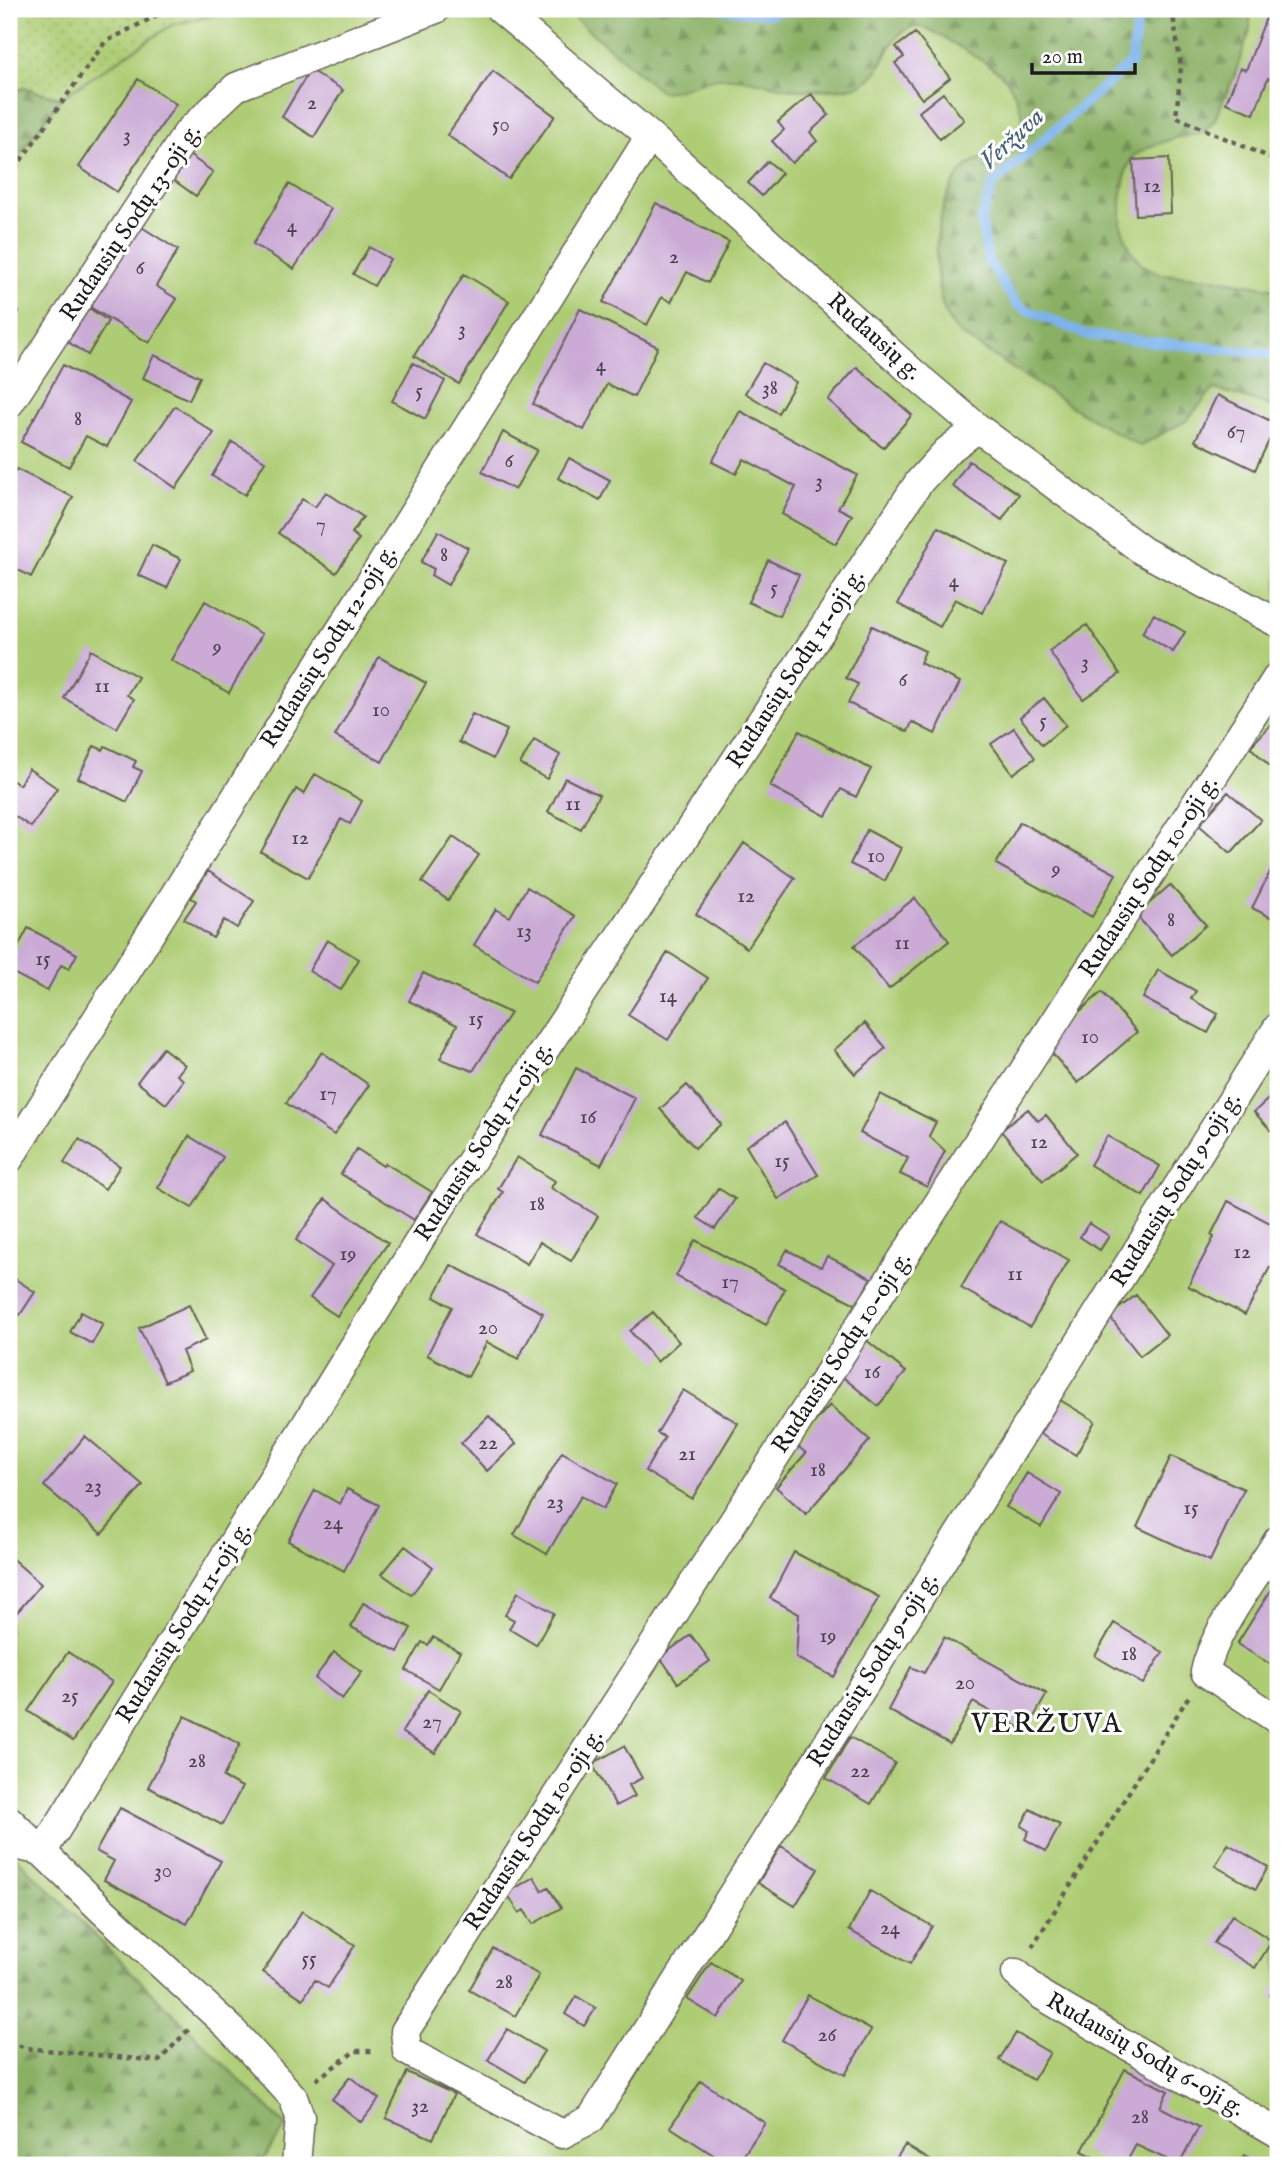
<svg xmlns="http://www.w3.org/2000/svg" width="1287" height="2174" font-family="'IM FELL English',serif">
<defs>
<pattern id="grass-dots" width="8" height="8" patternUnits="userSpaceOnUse" patternTransform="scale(1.75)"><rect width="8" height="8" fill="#adcc73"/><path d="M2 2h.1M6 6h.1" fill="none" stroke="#94af63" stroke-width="1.8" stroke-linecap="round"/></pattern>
<pattern id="forest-firs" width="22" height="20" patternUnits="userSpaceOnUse" patternTransform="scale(1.75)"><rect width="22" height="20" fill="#8ab065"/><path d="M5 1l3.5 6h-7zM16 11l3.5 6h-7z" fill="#708e52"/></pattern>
</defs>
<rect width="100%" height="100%" fill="#fff"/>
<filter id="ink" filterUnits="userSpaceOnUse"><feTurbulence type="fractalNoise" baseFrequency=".0143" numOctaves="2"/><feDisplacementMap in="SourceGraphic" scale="14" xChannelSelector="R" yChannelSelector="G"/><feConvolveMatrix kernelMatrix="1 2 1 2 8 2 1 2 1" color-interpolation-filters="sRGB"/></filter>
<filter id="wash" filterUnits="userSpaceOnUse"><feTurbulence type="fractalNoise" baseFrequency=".00686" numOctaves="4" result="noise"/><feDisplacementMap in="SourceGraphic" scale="28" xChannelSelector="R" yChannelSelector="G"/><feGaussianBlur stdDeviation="1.57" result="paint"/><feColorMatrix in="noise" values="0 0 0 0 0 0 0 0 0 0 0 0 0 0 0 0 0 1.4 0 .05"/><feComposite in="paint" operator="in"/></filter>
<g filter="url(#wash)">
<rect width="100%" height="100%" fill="#f0e2c5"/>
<path fill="url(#grass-dots)" stroke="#647448" stroke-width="2" d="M23,9H241L172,25L61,98L24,88L9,93V17Z"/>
<path fill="url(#forest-firs)" stroke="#536640" stroke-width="2" d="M564,9H1248L1250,13V30L1234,77L1214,121L1203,134L1175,138L1133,156L1126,171L1121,200L1130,249L1142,265L1161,274L1213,278L1272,288L1278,294V408L1214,389L1186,421L1140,446L1075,409L960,334C955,329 950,324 947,317C930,277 932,195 969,165C981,156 996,155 1010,154L889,46L877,73L862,85L841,89L794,90L753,81L719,78L678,91L661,92Z
M24,88L61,98L9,169V93Z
M9,1850L286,2126L260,2165H9Z"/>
<path fill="#adcc73" stroke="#647448" stroke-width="2" d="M241,9H564L661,92C685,91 698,81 718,78C738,75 770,86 791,89C809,92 843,91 860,85C893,74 887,2 941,36C960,48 982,59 1000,73C1015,86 1032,128 1020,146C1011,159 982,153 967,166C932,199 929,276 947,317C950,324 955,329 960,334L1075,409L1140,446L1186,421L1214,389L1278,408V2165H260L286,2126L9,1850V169L61,98L172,25Z
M1248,9H1278V294L1271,288L1213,278L1161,274L1142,265L1130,249L1121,226V200L1126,171L1133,156L1149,147L1175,138L1203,133L1214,121L1234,77L1250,30V13Z"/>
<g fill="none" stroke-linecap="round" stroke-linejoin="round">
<path stroke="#7db2eb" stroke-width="10" d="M723,9L770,14L783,9
M1138,9L1139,13L1131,63L993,184L981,219L988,261L1018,306L1087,335L1278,355"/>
</g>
<g id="blocks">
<path fill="#cbabd5" d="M1269,10L1278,13V82L1268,78L1254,114L1226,103L1240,68L1246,70Z
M915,33L950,78L922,99L895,63L904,57L896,47Z
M310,70L343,90L314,137L282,117Z
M493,71L555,116L509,179L447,135Z
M138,79L176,104L117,192L79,167Z
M943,93L964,120L940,139L919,112Z
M811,94L829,115L810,132L817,141L792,163L772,141L784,130L778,122Z
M189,155L213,172L196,196L172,179Z
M1169,158L1171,213L1136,215L1133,160Z
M768,161L782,173L762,196L748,183Z
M289,184L331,209L294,269L253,244Z
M656,203L729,242L708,283L687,272L671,302L662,297L647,325L603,302Z
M140,226L178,250L156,286L177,299L149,343L90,307Z
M369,247L390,259L374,286L353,274Z
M464,274L509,301L459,384L414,356Z
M9,306L19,312L9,328Z
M89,308L108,321L88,355L68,342Z
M580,309L658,347L634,397L607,384L584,430L533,404Z
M154,355L200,377L189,400L143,378Z
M413,363L445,381L425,419L392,401Z
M763,363L796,382L778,413L745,393Z
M63,365L131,402L107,447L86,436L69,467L21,442Z
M857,367L912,415L883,448L828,400Z
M1217,395L1277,424L1255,470L1195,441Z
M175,406L214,433L176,488L137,461Z
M740,411L857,475L838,508L852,515L836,544L782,514L796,487L744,459L736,474L712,462Z
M503,432L537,450L515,490L482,472Z
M232,442L265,461L245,495L212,476Z
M569,458L610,480L600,500L558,478Z
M969,461L1019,494L1002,520L952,486Z
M16,469L73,497L31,577L9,565V483Z
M326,492L363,517L352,533L359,539L336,573L278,533L302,499L315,507Z
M938,527L1008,564L982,613L955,599L940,627L898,604Z
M438,531L468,548L448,585L431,575L434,569L421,562Z
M152,545L181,559L167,588L138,575Z
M768,560L799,575L779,616L748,602Z
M205,601L262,634L229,693L171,660Z
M1154,614L1185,632L1173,652L1142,633Z
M1087,625L1120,674L1083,699L1049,651Z
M872,626L925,651L920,663L960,682L935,734L912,722L908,732L848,703L858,684L846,678Z
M91,650L138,677L127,695L134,699L117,728L64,698Z
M379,657L426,683L382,762L335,736Z
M1044,698L1066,725L1042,745L1020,717Z
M472,714L507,730L493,759L459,742Z
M1278,717V774L1250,747Z
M1014,728L1035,758L1013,774L991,744Z
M799,731L871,769L856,797L841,789L826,816L770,786Z
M534,740L560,755L547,779L520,764Z
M94,746L103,750L105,746L136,761L133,767L142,771L127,802L78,778Z
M29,769L57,788L31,827L9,812V778L19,785Z
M315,774L362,801L350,824L341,819L308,878L261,852L296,789L304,794Z
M565,778L599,795L581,829L548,812Z
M1228,792L1261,820L1231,853L1199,825Z
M1020,822L1116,874L1092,917L996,864Z
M867,830L901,848L885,881L850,864Z
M453,837L479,855L448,900L422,882Z
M744,843L795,878L747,948L696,914Z
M1278,856V921L1252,908Z
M208,871L254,901L237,928L224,920L213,938L184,919L196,901L191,898Z
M1170,885L1206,925L1172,955L1136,915Z
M527,887L575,916L535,982L474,945L496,909L510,917Z
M915,898L949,941L889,989L854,946Z
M28,928L77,954L69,969L61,965L47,991L9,971V964Z
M327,940L359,959L341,990L309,971Z
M668,952L708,978L668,1040L628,1015Z
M1158,970L1196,991L1191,999L1218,1014L1208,1033L1143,998Z
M423,973L510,1013L473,1071L440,1059L457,1025L409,1001Z
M1102,992L1137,1032L1078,1083L1043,1043Z
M865,1023L886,1048L855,1074L834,1050Z
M163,1048L185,1065L177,1075L184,1080L166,1104L137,1082Z
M322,1052L369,1085L334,1135L286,1103Z
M576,1068L635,1098L601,1165L542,1135Z
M687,1085L721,1124L695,1148L660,1109Z
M1278,1090V1138L1254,1112Z
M880,1094L936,1122L929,1136L945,1151L927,1187L900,1174L908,1158L860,1133Z
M1028,1109L1038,1121L1046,1115L1077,1153L1043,1181L1001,1131Z
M785,1122L818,1175L778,1199L746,1146Z
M189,1136L223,1157L192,1208L158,1188Z
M1107,1136L1160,1166L1143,1196L1090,1165Z
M79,1139L120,1166L105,1189L64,1163Z
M357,1149L383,1166L385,1163L432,1192L414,1220L341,1174Z
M517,1157L555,1181L551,1188L598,1216L571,1261L540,1242L527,1264L477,1234L503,1192L498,1189Z
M718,1188L735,1199L715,1229L698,1218Z
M325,1199L388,1243L337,1316L310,1298L332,1266L296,1240Z
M1228,1201L1278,1227V1271L1270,1267L1245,1315L1188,1286L1214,1237L1211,1235Z
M1000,1221L1069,1260L1030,1327L961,1288Z
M1089,1223L1109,1236L1100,1250L1080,1237Z
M695,1240L785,1289L766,1325L676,1276Z
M787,1250L821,1267L827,1256L871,1278L857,1305L779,1264Z
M451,1265L543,1313L518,1359L487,1342L468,1377L427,1355L452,1307L434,1297Z
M9,1275L35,1292L20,1315L9,1308Z
M1136,1295L1167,1335L1140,1356L1109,1316Z
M189,1305L206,1340L182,1351L190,1371L165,1382L139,1328Z
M81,1312L103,1324L92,1344L70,1332Z
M653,1312L679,1342L657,1362L630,1331Z
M865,1339L906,1372L878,1406L838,1373Z
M683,1390L738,1423L692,1499L645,1471L665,1437L657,1433Z
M1060,1400L1095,1421L1076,1455L1040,1434Z
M830,1405L870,1440L806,1514L776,1487L806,1453L795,1444Z
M489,1416L516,1444L487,1471L461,1443Z
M85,1436L143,1485L102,1534L44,1486Z
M562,1452L617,1484L603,1509L581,1496L547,1554L514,1535Z
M1171,1456L1244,1489L1210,1561L1137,1527Z
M1027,1473L1061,1494L1041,1527L1006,1507Z
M347,1489L379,1505L344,1571L288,1541L315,1490L340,1504Z
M405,1546L433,1567L411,1595L382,1574Z
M794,1552L879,1597L834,1677L796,1658L799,1614L770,1598Z
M9,1556L41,1584L9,1622Z
M1278,1579V1669L1237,1644Z
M518,1592L554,1613L536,1645L509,1629L514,1620L505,1615Z
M363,1603L411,1628L398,1652L351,1627Z
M1114,1623L1163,1652L1143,1684L1095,1656Z
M691,1635L710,1661L678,1683L660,1657Z
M433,1637L460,1652L439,1689L406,1670L422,1642L428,1645Z
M944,1637L1047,1694L1026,1731L973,1702L950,1744L888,1710L911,1667L924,1673Z
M68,1652L112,1682L73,1741L28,1711Z
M334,1652L362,1672L342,1699L315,1678Z
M428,1690L461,1711L435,1753L402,1732Z
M185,1716L240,1744L223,1777L242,1787L222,1825L148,1787Z
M850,1737L895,1763L871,1804L826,1778Z
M624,1746L642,1778L629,1785L635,1796L616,1806L592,1764Z
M120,1808L221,1861L187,1924L104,1880L114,1861L96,1851Z
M1030,1809L1060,1825L1046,1851L1025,1839L1029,1831L1021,1826Z
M1228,1844L1268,1867L1256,1889L1215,1866Z
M781,1846L818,1869L795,1906L758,1883Z
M534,1877L542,1891L548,1887L561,1908L533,1924L524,1910L519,1913L507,1893Z
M870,1891L932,1926L910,1964L849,1930Z
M302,1911L355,1945L328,1988L315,1980L303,1999L263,1972Z
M1232,1915L1272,1941L1255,1968L1214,1943Z
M493,1948L539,1975L515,2016L469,1990Z
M711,1962L741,1981L718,2018L687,1999Z
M1278,1981V2000L1270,1995Z
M808,1995L871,2030L845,2075L782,2040Z
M576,1996L596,2008L584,2026L565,2014Z
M507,2029L544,2051L525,2082L488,2060Z
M1016,2033L1050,2053L1033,2080L999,2060Z
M1125,2069L1168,2091L1160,2107L1199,2127L1179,2165L1136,2145L1125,2165H1110L1082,2151Z
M407,2072L454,2094L433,2139L386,2118Z
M350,2077L379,2099L361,2122L332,2099Z
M701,2081L765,2123L737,2165H729L670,2127Z
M905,2145L938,2165H892Z
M1244,2155L1262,2165H1238Z"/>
</g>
</g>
<g filter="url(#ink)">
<use href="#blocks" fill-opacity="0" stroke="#666157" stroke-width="2"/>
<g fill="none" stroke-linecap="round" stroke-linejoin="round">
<defs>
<path id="street" d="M500,9L650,136L912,372L978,428L1143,551L1278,623
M9,404L188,132L236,87L436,9
M1278,676L405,2031L407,2051L562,2134L591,2119L1278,1027
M9,1159L650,136
M1278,1540C1255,1578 1214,1630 1205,1672L1278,1720
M9,1820L103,1911L229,2027L293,2097L300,2117L296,2165
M9,1844L43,1851L427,1228L919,482L947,451L978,428
M1016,1973L1041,1995L1278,2133"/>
</defs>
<use href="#street" stroke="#666157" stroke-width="31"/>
<path stroke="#666157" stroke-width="4.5" stroke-dasharray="5 5" stroke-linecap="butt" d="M1172,9L1181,67L1176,117L1278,161
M9,177L105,42L169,9
M1032,1947L1189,1696
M9,2041L25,2048L159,2061L189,2029
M316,2080L355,2051H375"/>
<use href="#street" stroke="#fff" stroke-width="28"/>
</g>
</g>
<g text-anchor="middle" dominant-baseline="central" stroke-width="6" stroke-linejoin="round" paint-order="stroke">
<g font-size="21" fill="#48404a">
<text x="312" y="103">2</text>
<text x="501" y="125">50</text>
<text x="127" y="135">3</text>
<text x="1152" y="186">12</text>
<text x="292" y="226">4</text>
<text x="674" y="257">2</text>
<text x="140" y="268">6</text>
<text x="462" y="329">3</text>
<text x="601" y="365">4</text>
<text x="770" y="388">38</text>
<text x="419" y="391">5</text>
<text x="78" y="419">8</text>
<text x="1236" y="432">67</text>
<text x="509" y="461">6</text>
<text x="819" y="481">3</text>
<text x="321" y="525">7</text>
<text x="444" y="555">8</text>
<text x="954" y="581">4</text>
<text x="774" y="588">5</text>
<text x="217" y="647">9</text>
<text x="1085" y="662">3</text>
<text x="903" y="680">6</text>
<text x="102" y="686">11</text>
<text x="381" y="710">10</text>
<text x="1043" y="721">5</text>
<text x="573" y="804">11</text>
<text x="300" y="838">12</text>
<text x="876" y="856">10</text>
<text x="1056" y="869">9</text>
<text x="746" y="896">12</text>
<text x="1171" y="920">8</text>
<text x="524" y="931">13</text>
<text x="902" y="943">11</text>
<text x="43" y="959">15</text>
<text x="668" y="996">14</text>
<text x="476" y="1019">15</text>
<text x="1090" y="1037">10</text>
<text x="328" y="1094">17</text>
<text x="588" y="1117">16</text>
<text x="1039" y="1142">12</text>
<text x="782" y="1161">15</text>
<text x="537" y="1204">18</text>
<text x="1242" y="1252">12</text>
<text x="348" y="1254">19</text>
<text x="1015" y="1274">11</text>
<text x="730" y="1282">17</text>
<text x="488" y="1328">20</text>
<text x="872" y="1372">16</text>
<text x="488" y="1443">22</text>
<text x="687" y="1454">21</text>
<text x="818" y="1470">18</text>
<text x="93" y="1486">23</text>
<text x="555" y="1502">23</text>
<text x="1191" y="1508">15</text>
<text x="333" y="1523">24</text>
<text x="828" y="1636">19</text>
<text x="1129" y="1654">18</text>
<text x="965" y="1683">20</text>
<text x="70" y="1696">25</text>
<text x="432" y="1722">27</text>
<text x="197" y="1761">28</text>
<text x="860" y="1771">22</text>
<text x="163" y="1871">30</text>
<text x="890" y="1928">24</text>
<text x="309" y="1959">55</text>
<text x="504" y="1982">28</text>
<text x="827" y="2035">26</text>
<text x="420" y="2106">32</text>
<text x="1140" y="2117">28</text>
</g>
<g font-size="24" fill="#1c1c1c" stroke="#fff">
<text transform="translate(131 223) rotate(-56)">Rudausių Sodų 13-oji g.</text>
<text transform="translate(874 337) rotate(42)">Rudausių g.</text>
<text transform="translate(329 647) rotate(-58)">Rudausių Sodų 12-oji g.</text>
<text transform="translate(796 669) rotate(-57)">Rudausių Sodų 11-oji g.</text>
<text transform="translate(1149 877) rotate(-57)">Rudausių Sodų 10-oji g.</text>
<text transform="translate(484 1142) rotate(-57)">Rudausių Sodų 11-oji g.</text>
<text transform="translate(1176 1190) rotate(-58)">Rudausių Sodų 9-oji g.</text>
<text transform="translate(842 1353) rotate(-57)">Rudausių Sodų 10-oji g.</text>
<text transform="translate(184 1623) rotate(-58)">Rudausių Sodų 11-oji g.</text>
<text transform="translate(873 1670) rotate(-58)">Rudausių Sodų 9-oji g.</text>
<text transform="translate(534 1830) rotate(-57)">Rudausių Sodų 10-oji g.</text>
<text transform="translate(1145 2055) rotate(30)">Rudausių Sodų 6-oji g.</text>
</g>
<g font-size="26" font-style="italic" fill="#486079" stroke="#fff">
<text transform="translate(1012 139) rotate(-43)">Veržuva</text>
</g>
<g font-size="28" letter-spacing="2" fill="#1c1c1c" stroke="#fff">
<text x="1047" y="1724">VERŽUVA</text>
</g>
</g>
<rect width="1287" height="2174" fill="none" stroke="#fff" stroke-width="35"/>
<path d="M1032 63v10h103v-10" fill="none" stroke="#1c1c1c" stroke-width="3.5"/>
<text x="1042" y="63" font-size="21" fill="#1c1c1c" stroke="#ffffff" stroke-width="5" paint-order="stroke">20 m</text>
</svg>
